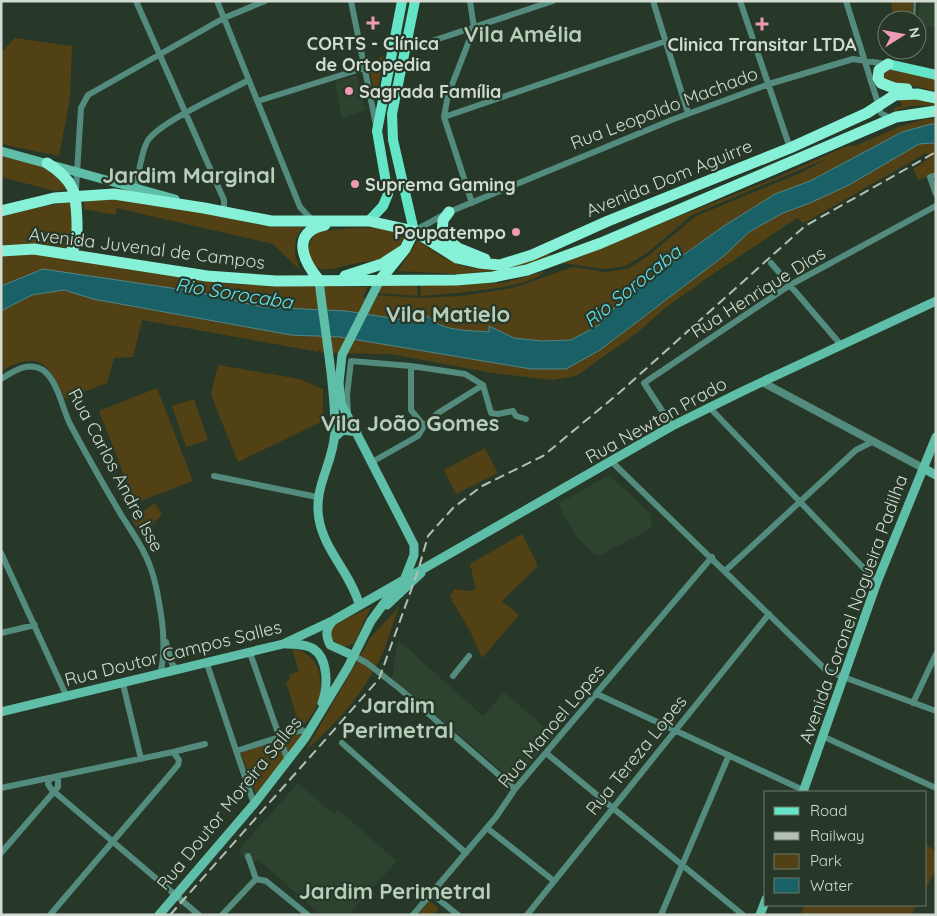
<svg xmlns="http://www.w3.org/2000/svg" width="937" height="916" font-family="Quicksand,sans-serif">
<rect width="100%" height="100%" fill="#273828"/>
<path fill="#2d432f" d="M920,1H936V28L928,26L926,35H921V28L917,27Z
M357,75L365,110L342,119L335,82Z
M609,475L651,514L652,525L650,529L601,555H595L576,537L558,504Z
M398,640L483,716L504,692L555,736L514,781L392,678Z
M298,783L334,815L338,810L397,861L348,915H321L258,859L251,865L239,853L243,845Z"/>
<path fill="#524115" d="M891,1H916V20H893Z
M15,38L72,46L70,98L59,156L1,144V53Z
M887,46V50H914V58L885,49Z
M384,56L376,99L368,63Z
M888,67L936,78V92C918,85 900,85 882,79L883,68Z
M899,96L936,102V105L911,106L894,111V108L902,106Z
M926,119H936V173L918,180L913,169L931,157L926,153L804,223L797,218L707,278L664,309L637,333L576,376L552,380L492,373L391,354L322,353L319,348V352L142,320L133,357L114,358L107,383L65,399C49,364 40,349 1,371V256L26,254L48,255L229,284L367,287L363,297L375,300L377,295L419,298L461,296L513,288L573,267L604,272L627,269L647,257L696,216L805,171L828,158L692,215L647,253L626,266L604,269L563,263L782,175L849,145L855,146L901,126Z
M1,155L53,170L67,188L66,190L55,191L1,177Z
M106,197L206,213L270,227H304C291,240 294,255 300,270L273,244L116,208V215L83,209L85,200Z
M69,202L71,203L72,245L67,248L43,244L1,247V217L14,212Z
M353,228C369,229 393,224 403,238C395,265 374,259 352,264C341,266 333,271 322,269C302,266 307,242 317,232Z
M418,240C473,283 490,269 551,253L549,257L515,269L460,274L398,271Z
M545,271C532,289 445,294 421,296L420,285L504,283Z
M417,285L418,296L377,293L381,286Z
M218,365L300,379L323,389V421L238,462L211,395Z
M157,388L193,481L135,503L99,411Z
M194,399L208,440L186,447L172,406Z
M485,448L498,473L456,494L444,470Z
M155,503L162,514L142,536L131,519Z
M522,534L538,566L502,601L519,615L482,658L471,633L450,597L454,589L468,591L476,589L470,564Z
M400,606C393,621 390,635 384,650C366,690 339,722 306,750L371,637Z
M371,607L354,643L343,648L332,639L331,631L335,624Z
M292,649C331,653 327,710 300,727L286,682L290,680L289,675L299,671Z
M301,733L302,736L256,794L241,753Z
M926,844L936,852V870L926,888Z
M429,901L439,908L433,915H418Z
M805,905H917L911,915H802L801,914Z"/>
<path fill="#1a6067" stroke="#518587" d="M931,124H936V145L932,143L919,144L849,185L810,203L783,213L749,232L725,255L600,350L566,369H531L340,337L291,335L93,299L64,290L32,295L1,311V286L43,269L198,292L262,307L346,311L417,322L422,316H428C441,332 470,330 489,332V326L514,338L542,341L571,340L599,325L623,298L724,226L775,194L810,181L902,132Z"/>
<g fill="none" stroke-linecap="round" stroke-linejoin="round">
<path stroke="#518587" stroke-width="2" d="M914,20L915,1
M912,54V50"/>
<path stroke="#538c7e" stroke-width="6" d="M136,1L224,200V213
M217,1L300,207L313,221
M351,1L376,125
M470,1L474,28L448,95L444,117L472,203
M653,1L688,113
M740,1L790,148
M846,1L881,113L890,118
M408,37L414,44L420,45L553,1
M258,101L364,68
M444,117L666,41
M936,175L930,177L936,194
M136,188C139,174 140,156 147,142C157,123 227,92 249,80
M76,189L81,108L88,95L224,18L265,1
M414,231L449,212L674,119L769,84L853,59L886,64
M771,263L841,345
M411,366V410L424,426
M1,379C14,371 28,361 43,370C58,381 62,408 70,424C86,454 103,484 120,513C131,531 143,546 150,566C157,584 159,602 162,621C164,639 165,657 160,674
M483,385L491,413L498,414L513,411L516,416L526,419
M709,407L877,582
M348,413L347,395L351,361L411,366L465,374L483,385
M672,426L644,383L790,285L936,206
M372,462L418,436L424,426L438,413L483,385
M612,462L827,671L936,711
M214,476L317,497
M1,553L67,697
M725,571L856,450L874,441
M1,633L35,625
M166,642L172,664L178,670
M250,653L288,761
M354,656L367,663L400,689L515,789
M207,664L254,804
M453,676L469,656
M123,684L141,759
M597,694L803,790
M913,703L936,654
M822,736L936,788
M342,743L466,853
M236,751L302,730L306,733V736
M173,752L205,744
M546,753L743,915
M50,778L48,784L51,789L199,915
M1,788L173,752L179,760L178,765L50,915
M487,828L554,881
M1,853L58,787V780L54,777
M248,856L256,879
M256,879L266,881L308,915
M432,894L458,915
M222,915L256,879
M413,915L496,817L515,789L712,557
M527,915L769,614
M661,915L729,755"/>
<path stroke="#538c7e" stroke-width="8" d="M762,382L923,468"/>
<path stroke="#5ebea8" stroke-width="9" d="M1,151L175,199
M319,280C324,327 335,384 335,431C334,463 313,486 319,519C324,550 351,574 359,604
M380,280L342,355L339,383L341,403L414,545V555L405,578
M334,438L343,430L357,432
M923,468L936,475
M387,605L421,573
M332,622C325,630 326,636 330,645L354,656
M286,644C295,644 304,644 312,648C329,658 328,687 322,703
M1,712L283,644L334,620L672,426L745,390L936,301
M803,792L877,582L936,437
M159,915L254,804L305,738L348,667L371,621L398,584
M760,915L766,899"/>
<path stroke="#64e5c8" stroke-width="10" d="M888,64L936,75
M369,221L383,206L388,194L377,131L402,1
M414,231L393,140L392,114L415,1"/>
<path stroke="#87f1d8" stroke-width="11" d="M888,64L879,70L878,78L881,83L894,88L907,89
M47,163C75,181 76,192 77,223C77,235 78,243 70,253
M1,211L54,198L114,194L204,208L271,221H369L414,231L457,258L479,263L500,265L532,255L608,221L790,148L867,113L895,95L917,94L936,98
M449,212L443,220L442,235L458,248L485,259
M1,251L34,249L207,276L276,281L456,280L493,277L527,270L601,243L896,117L936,111
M345,276L382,264L405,249
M319,280C303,261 290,232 325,225
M380,280L405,249L414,231"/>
<path stroke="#b4c0b4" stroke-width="2" stroke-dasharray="10 5" stroke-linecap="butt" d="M170,915L379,679L418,571L428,536L453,508L482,486L543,456L619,393L805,226L936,152"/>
</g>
<g fill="#f09ab5" stroke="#273828" stroke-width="2">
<path d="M370.5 15.5h5v5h5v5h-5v5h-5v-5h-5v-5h5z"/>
<path d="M759.5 16.5h5v5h5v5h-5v5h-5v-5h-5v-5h5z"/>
<circle cx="349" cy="91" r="5"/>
<circle cx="355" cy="184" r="5"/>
<circle cx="516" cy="232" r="5"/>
</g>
<g text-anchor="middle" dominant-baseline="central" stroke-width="4.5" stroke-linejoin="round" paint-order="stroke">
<g font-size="18" font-weight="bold" fill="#d2dcd2" stroke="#273828">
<text x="373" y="43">CORTS - Clínica<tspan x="373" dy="21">de Ortopedia</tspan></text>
<text x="762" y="44">Clinica Transitar LTDA</text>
<text x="359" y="91" text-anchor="start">Sagrada Família</text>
<text x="365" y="184" text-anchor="start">Suprema Gaming</text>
<text x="506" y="232" text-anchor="end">Poupatempo</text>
</g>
<g font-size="18" fill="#d2dcd2" stroke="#273828">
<text transform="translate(664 108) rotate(-21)">Rua Leopoldo Machado</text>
<text transform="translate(669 178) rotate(-22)">Avenida Dom Aguirre</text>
<text transform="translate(147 248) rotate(7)">Avenida Juvenal de Campos</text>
<text transform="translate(758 292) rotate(-32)">Rua Henrique Dias</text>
<text transform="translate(656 420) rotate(-29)">Rua Newton Prado</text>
<text transform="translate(116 470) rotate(62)">Rua Carlos Andre Isse</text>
<text transform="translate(853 609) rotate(-70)">Avenida Coronel Nogueira Padilha</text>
<text transform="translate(173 653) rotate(-14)">Rua Doutor Campos Salles</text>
<text transform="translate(551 726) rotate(-50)">Rua Manoel Lopes</text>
<text transform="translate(636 755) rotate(-51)">Rua Tereza Lopes</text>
<text transform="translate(229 803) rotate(-51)">Rua Doutor Moreira Salles</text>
</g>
<g font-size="19" font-style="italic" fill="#62e2f1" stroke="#273828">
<text transform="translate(632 286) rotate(-39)">Rio Sorocaba</text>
<text transform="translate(234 293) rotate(9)">Rio Sorocaba</text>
</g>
<g font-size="22" font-weight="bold" fill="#b9ceba" stroke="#273828">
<text x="523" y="34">Vila Amélia</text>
<text x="189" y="175">Jardim Marginal</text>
<text x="448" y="314">Vila Matielo</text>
<text x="410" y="423">Vila João Gomes</text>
<text x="398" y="705">Jardim<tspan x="398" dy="25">Perimetral</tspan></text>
<text x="395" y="891">Jardim Perimetral</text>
</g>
</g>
<rect width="937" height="916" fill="none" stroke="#d2dcd2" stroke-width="5"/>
<rect x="764" y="791" width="162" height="115" fill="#273828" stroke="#6b7a6c"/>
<rect x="774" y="807" width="25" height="8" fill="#64e5c8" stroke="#6b7a6c"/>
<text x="810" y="816" font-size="15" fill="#d2dcd2">Road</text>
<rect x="774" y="832" width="25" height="8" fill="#b4c0b4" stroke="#6b7a6c"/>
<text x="810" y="841" font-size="15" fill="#d2dcd2">Railway</text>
<rect x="774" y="854" width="25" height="15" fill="#524115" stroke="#6b7a6c"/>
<text x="810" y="866" font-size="15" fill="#d2dcd2">Park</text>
<rect x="774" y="878" width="25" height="15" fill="#1a6067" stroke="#6b7a6c"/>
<text x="810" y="891" font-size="15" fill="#d2dcd2">Water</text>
<g transform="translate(902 35) rotate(79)"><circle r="24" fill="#273828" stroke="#6b7a6c"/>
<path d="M0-4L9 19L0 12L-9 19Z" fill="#f09ab5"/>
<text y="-8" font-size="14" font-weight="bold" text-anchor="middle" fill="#d2dcd2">N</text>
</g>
</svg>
